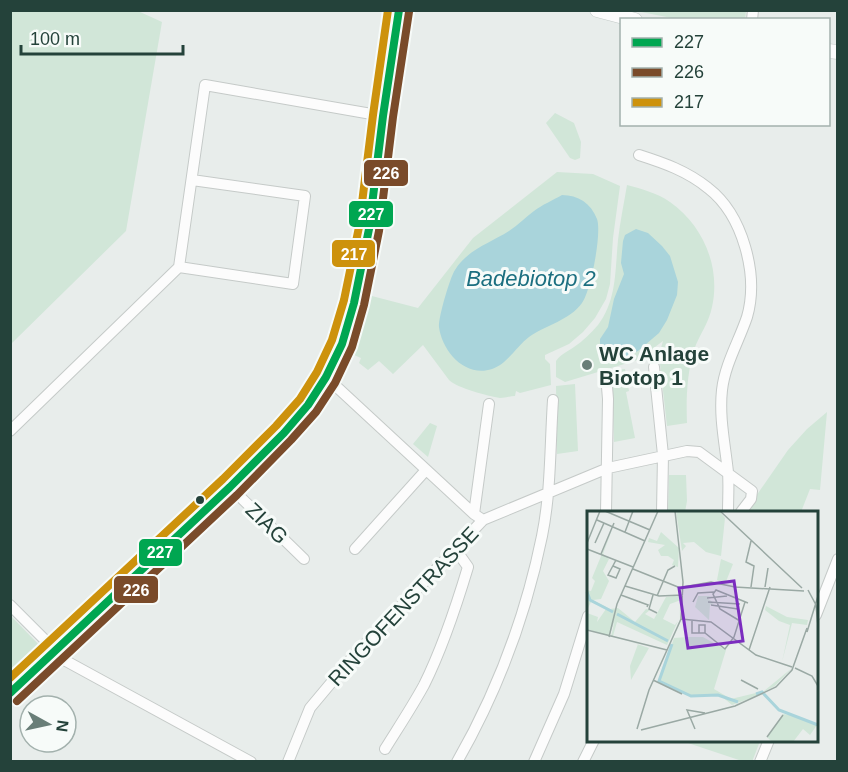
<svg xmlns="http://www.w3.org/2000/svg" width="848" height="772" font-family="Helvetica,sans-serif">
<rect width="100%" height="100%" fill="#e8edeb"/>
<path fill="#d1e6d8" d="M11,10L138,11L162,22L126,231L11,344Z
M636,11H746L745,20L677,19Z
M555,113L574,123L581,142L580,158L575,160L570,158L546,123Z
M557,172L593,174L620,186L613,238L610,284L606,299L595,318L583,332L569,344L545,355V359L550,364L551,385L520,393L516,391L515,396C510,396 505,398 500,398C488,396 457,388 449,380L423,345L393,374L379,361L368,370L359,363L361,358L354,355L363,320L368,295L418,308L473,238Z
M627,185C642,189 657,193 670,202C703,225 721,267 712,307C709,323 699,335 694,350C687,373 686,399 687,423L667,426L659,355L663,341L655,347L654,355L565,382L556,377V361C561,354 567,352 574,347C583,341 591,333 598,325C617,300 615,270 618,240C620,222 624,203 627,185Z
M625,369L629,391L626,392L635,438L614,442L613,408L609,371Z
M575,384L578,451L557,454L556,386Z
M827,412L820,490L810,489L801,512H745L788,450L807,429Z
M430,423L437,426L428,457L413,444Z
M669,475H686L687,501L685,512H668Z
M11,616L41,647L11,676Z
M682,741H760L752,762L742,761Z"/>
<path fill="#a9d4db" d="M562,195C578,195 591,203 597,219C602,232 591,291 582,303C570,320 546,325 529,337C517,346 507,364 492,369C465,378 442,351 439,327C438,319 450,277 455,270C467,250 490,243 509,231C518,225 526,217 534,211C542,205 553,200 562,195Z
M636,229L648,233L662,246L670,256L678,282L677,295L667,320L659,333L638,351L626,357L612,359L607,357L601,352L600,344V339L608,327L614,299L624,274L621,263L623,241L625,235Z"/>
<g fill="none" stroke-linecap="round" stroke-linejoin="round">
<defs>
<path id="street" d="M752,20L753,10
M639,155C664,163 687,171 708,188C743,215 759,275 747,317C739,341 725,364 722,390C719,417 725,444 728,472C729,485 728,499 728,512
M179,267L293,284L305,196L192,180
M654,367L663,455L662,512
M606,375L608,399L606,512
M326,377L474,514L483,520
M10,431L179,267L205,85L383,116
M230,487L304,559
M474,514L489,404
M355,549L426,470
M10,605L66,661L251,762
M816,615L838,559
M385,749C398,728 412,707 424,685C443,647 456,607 468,567L456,550
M288,762L310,708L351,659L483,520L608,468L687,451L699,452L752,491L751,499L741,512
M457,762C497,692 526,615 542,536C551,492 550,445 553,400
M534,762L564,694L588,616
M583,762L594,740
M760,762L769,740"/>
<path id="secondary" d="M597,10L635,20
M828,51L838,52
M10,693L230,487L284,433L308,405L326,377L342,344L354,303L369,229L383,116L399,10"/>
</defs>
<use href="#street" stroke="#c5cac8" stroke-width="12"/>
<use href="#secondary" stroke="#c3cbc8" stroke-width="15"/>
<use href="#street" stroke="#fcfcfc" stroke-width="10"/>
<use href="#secondary" stroke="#fcfcfc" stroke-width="14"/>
<defs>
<path id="bus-1" d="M10,693L230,487L284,433L308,405L326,377L342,344L354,303L369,229L383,116L399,10"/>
<path id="bus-2" d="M17,701L237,495L291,440L316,412L335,383L352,347L364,305L379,231L393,117L409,12"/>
<path id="bus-3" d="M10,678L223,479L276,426L300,399L317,372L332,340L344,300L359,227L373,115L388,10"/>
</defs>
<use href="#bus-1" stroke="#f7fbf9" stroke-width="12"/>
<use href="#bus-2" stroke="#f7fbf9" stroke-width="12"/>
<use href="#bus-3" stroke="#f7fbf9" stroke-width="12"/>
<use href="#bus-1" stroke="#00a651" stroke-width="8"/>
<use href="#bus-2" stroke="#7a4b2a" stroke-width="8"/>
<use href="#bus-3" stroke="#cd920c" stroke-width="8"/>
</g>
<circle fill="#697e78" stroke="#f7fbf9" stroke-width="2" cx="587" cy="365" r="6"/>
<circle fill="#24423a" stroke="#f7fbf9" stroke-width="2" cx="200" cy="500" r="5"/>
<g text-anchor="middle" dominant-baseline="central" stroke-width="6" stroke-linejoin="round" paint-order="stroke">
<g font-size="21" font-weight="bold" fill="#24423a" stroke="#f7fbf9" text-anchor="start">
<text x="599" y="353">WC Anlage<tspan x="599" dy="24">Biotop 1</tspan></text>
</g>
<g font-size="21" fill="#24423a" stroke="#f7fbf9">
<text transform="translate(267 523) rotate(44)">ZIAG</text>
<text transform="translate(403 606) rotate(-47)">RINGOFENSTRASSE</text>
</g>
<g font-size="22" font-style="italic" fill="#1c6f80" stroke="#f7fbf9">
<text x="531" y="278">Badebiotop 2</text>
</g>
</g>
<g transform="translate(587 511)">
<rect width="231" height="231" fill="#e8edeb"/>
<path d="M89,0H132L138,7L134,45L119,41L107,31L96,32L99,35L95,40ZM26,16L16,43L22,48L16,60L22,70L14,88L6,89L23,98L31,97L48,111L59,98L63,99L58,103L67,108L79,86L95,84L92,108L94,89L83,93L76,108L88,114L91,110L80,134L30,111L26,125L62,137L44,169L43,155L51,133L24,125L28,109L22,125L0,118V102L11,106L10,111L19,98L4,91L0,99V79L4,80L8,70L5,67ZM74,21L92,37L91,56L85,54L87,49L81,45H74L71,39L78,34L61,31L62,27L70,30ZM134,48L146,53L138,73L130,69ZM111,85H124L120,87L127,92L123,94L122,109L108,96ZM179,95L200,106L221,109L220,114L205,112L195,151L203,114L192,110L178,99ZM101,126H116L139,139L127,178L144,188L177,180L205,157L188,175L167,186L145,194L133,184L104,185L72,170L87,127ZM196,203L203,204L230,214L223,224L216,218L206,231H185L180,226Z" fill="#d1e6d8"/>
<path fill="none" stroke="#a9d4db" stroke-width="3" d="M0,81L3,89L26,101M30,103L81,130M85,133L72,170L104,185L131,184L151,191M169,183L175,181L192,199L231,214"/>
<path fill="none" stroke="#9aa9a4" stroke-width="1.5" d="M18,0L63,19M133,0L215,77M10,9L58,30M38,21L46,0M0,32L13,0M8,32L17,12M0,38L46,56M14,43L27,12M26,55L33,58L29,67L21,64L29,49M46,58L96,78M38,75L72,85L96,84M96,76L124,71L148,76L217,80M164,76L167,55L159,51L164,30M178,76L181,57M221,79L229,94L231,115M34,84L61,94L60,96M66,84L62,98L70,102M70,85L81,59L88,55M120,87L140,85M106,91L111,82L127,81M121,91L153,93M124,94L151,98M94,108L124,111L169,144L205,156M105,109V122H118L138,138L147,126L158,91M153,110L133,98L126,83L129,79L161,92M0,119L80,139M220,121L231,85M112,122V114H118V122M22,126L30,93L71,0M162,139L183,76M208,157L225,165L231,175M66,169L95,183M154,169L171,178M50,218L62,179L94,108L96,71L88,0M108,218L100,199L118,202M54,219L148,195L189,176L205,159L220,117M180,226L196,204"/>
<path fill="#7b2cbf" fill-opacity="0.15" stroke="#7b2cbf" stroke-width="3" d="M147,70L156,130L101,137L92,77Z"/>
<rect width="231" height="231" fill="none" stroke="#24423a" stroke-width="3"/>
</g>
<g stroke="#f7fbf9" stroke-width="2">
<rect x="363" y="159" width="46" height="28" rx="6" fill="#7a4b2a"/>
<rect x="348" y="200" width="46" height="28" rx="6" fill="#00a651"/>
<rect x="331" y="239" width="45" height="29" rx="6" fill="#cd920c"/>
<rect x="138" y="538" width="45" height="29" rx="6" fill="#00a651"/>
<rect x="113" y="575" width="46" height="29" rx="6" fill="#7a4b2a"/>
</g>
<g font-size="16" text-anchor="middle" font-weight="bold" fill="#fff">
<text x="386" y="179">226</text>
<text x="371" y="220">227</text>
<text x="354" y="260">217</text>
<text x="160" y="558">227</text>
<text x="136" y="596">226</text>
</g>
<rect width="848" height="772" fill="none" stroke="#24423a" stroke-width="24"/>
<rect x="620" y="18" width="210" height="108" fill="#f7fbf9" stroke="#a3b1ad" stroke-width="1.5"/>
<rect x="632" y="38" width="30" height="9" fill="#00a651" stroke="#a3b1ad" stroke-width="1.5"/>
<text x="674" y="48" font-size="18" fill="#24423a">227</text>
<rect x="632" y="68" width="30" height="9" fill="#7a4b2a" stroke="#a3b1ad" stroke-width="1.5"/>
<text x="674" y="78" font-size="18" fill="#24423a">226</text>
<rect x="632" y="98" width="30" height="9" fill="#cd920c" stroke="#a3b1ad" stroke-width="1.5"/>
<text x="674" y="108" font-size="18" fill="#24423a">217</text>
<g transform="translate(48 724) rotate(98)"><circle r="28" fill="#f7fbf9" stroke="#a3b1ad" stroke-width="1.5"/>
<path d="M0-4.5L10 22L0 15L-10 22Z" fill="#697e78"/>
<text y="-9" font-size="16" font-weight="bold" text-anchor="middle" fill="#24423a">N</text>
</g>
<path d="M21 45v9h162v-9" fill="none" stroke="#24423a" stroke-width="3"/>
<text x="30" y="45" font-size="18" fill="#24423a" stroke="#f7fbf9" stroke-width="4.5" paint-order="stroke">100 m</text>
</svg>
